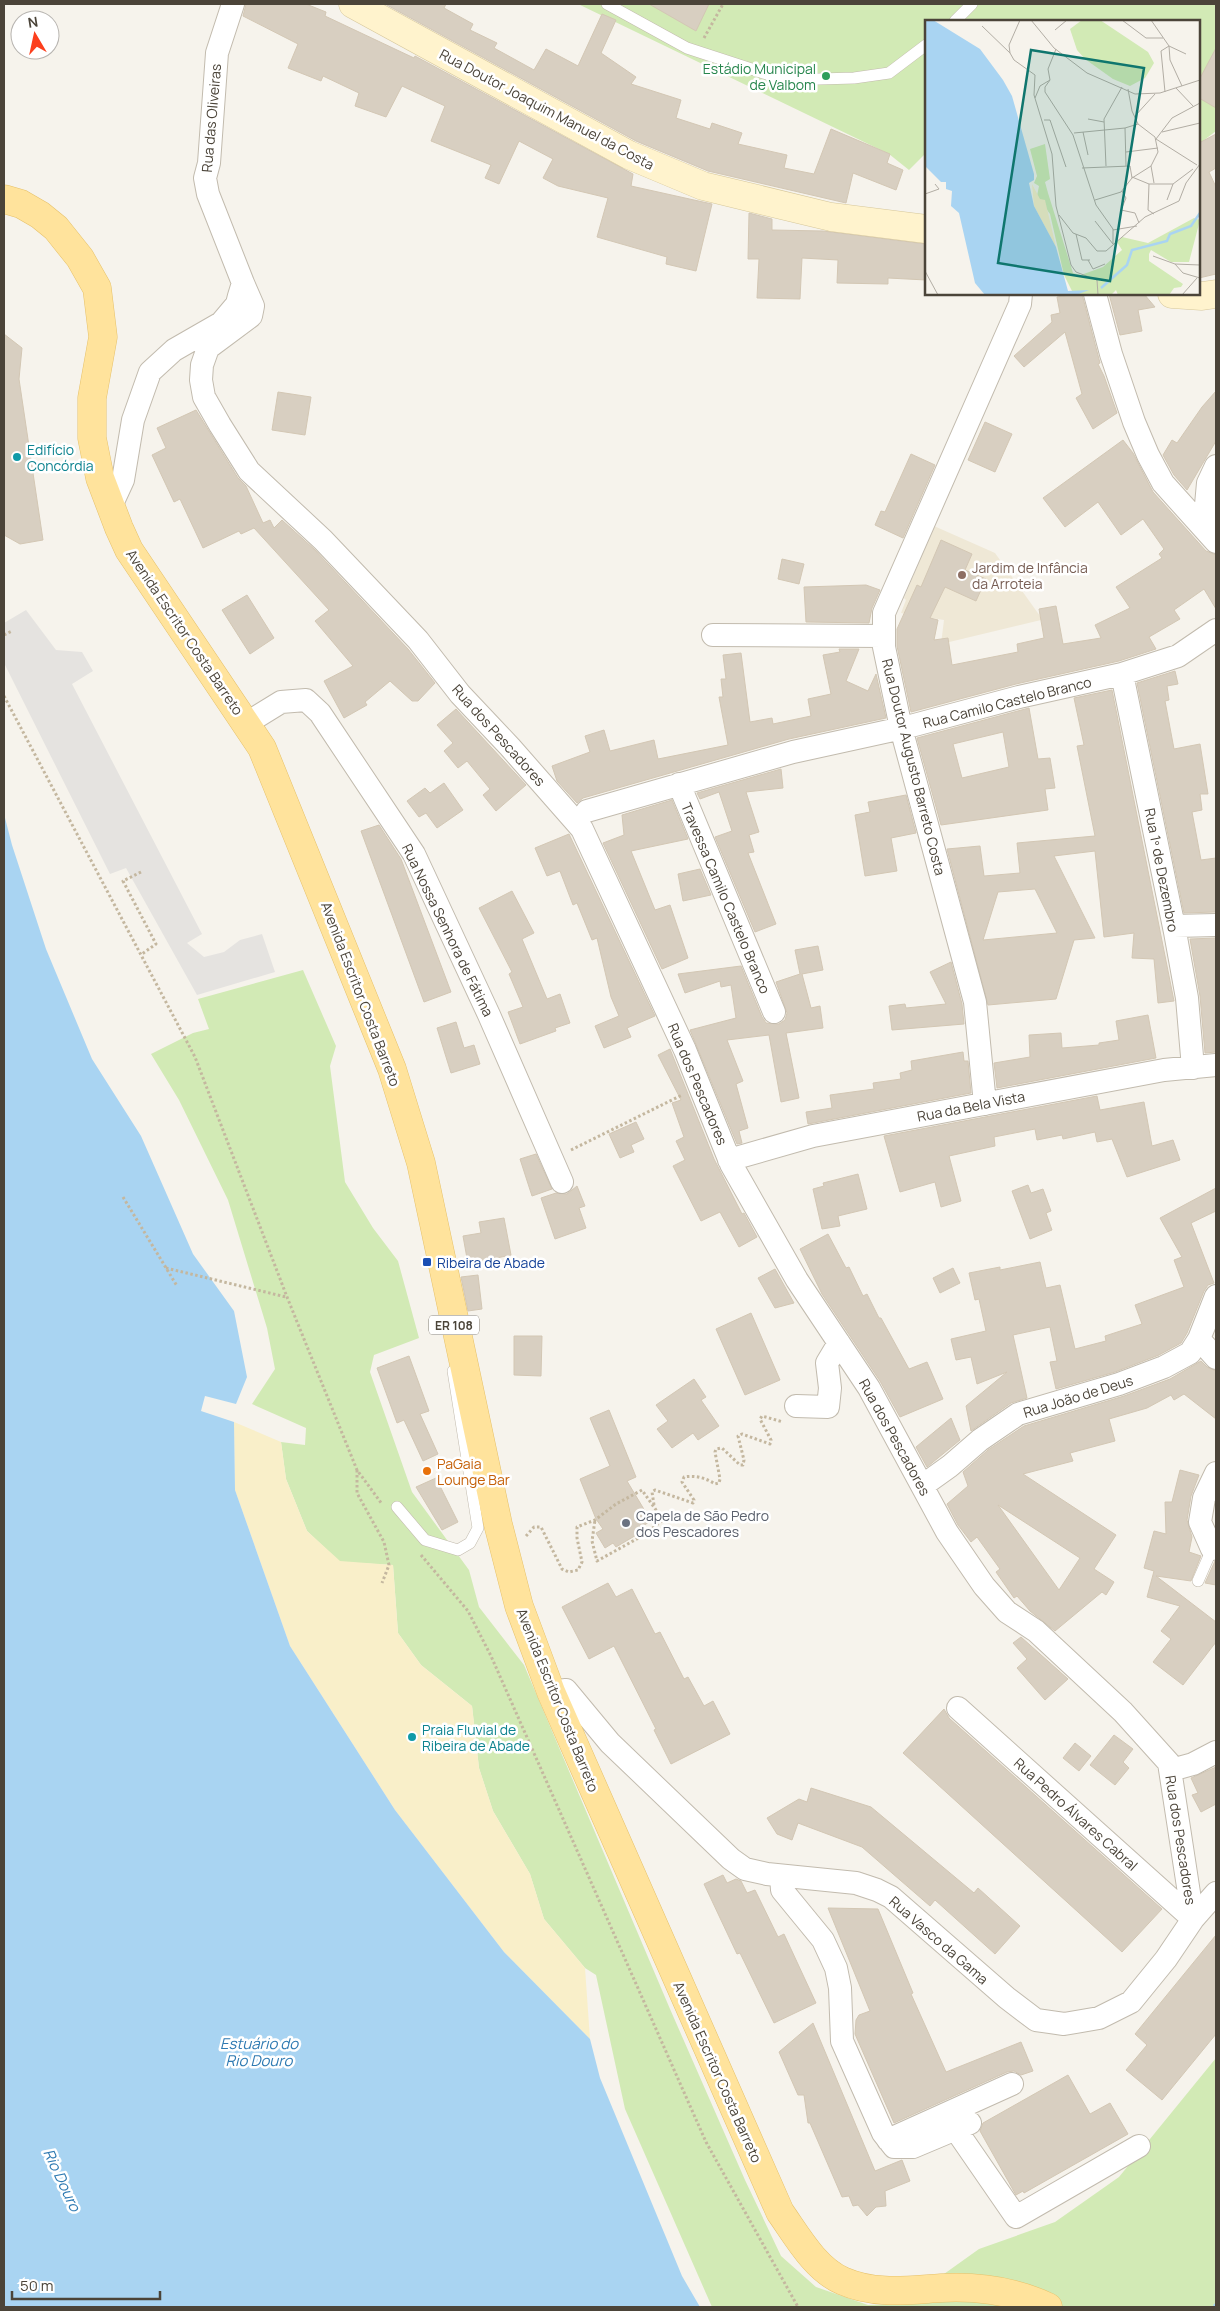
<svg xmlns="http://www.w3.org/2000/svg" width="1220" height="2311" font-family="Manrope,sans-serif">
<rect width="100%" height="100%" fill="#f6f3ec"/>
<path fill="#efe8d6" d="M934,526L995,553L1040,616L1041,620L941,644L944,620L901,613L906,600L904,598Z"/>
<path fill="#d2eab5" d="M578,4H1216V131L1199,144V21H926V153L909,170L889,154Z
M303,970L336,1046L330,1066L345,1182L373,1228L398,1261L419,1338L374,1355L370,1372L412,1492L469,1570L479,1607L524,1665L670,2009L745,2180L781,2256L816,2287L868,2305L902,2304L979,2249L1055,2222L1119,2177L1216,2058V2307H712L625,2109L596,1975L585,1968L544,1919L530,1874L493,1811L479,1768L472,1706L421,1665L398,1633L393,1565L340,1562L307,1531L286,1479L281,1442L305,1445L306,1428L252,1404L275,1369L267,1328L228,1200L179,1100L151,1054L193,1033L209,1029L198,999Z"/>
<path fill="#f9efc9" d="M234,1422L281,1442L286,1479L307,1531L340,1561L393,1565L398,1633L421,1665L472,1706L479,1768L493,1811L530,1874L544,1919L585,1968L590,2039L504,1952L395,1810L290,1646L235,1490Z"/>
<path fill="#e5e3e0" d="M26,610L56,650L82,652L93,671L72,684L202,934L187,943L204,957L224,952L240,940L262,934L275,972L197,995L126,868L110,874L4,663V623Z"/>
<path fill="#a9d4f2" d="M4,814L12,845L46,949L92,1059L141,1136L193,1254L234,1311L247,1377L236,1404L205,1396L201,1411L234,1422L235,1490L290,1646L395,1810L504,1952L590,2039L600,2078L682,2276L700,2307H4Z"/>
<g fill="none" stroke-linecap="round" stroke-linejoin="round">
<path stroke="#a9d4f2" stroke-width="5.5" d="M1216,2307V2306"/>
</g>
<path fill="#d8cfc1" stroke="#d3c7b4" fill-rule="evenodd" d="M246,4H306L326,12L325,16L414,58L415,56L633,174L631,186L712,204L696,271L666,264L667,257L597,237L608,198L558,186L543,178L553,159L519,141L499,184L485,178L491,165L431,141L445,106L402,86L386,117L355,106L359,93L323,76L321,81L288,68L298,44L243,16Z
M385,4H446L444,8L473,24L470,30L497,43L494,48L534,70L546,49L578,66L602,14L616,20L601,53L636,77L631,84L681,100L676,118L710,129L712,123L742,133L738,144L787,155L784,168L814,174L831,129L890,154L887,163L903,170L896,190L853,173L846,203L708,171L636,141Z
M649,4H709L696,31Z
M1216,48V108L1199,98V80Z
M1216,134V168L1209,172L1216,187V274L1199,278V143Z
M749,213L772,219V230L823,231L926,244V280L888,278V284L837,283L838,260L802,258L800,299L757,298L759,259H748Z
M1075,294H1082L1100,363L1098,364L1104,376L1117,413L1093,429L1076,398L1082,394L1065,332L1024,367L1014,356L1052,322L1051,315L1060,313L1057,297Z
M1109,294H1144L1155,307L1138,310L1142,331L1120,335Z
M4,334L22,348L19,379L43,540L20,544L4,535Z
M1216,391V441L1187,490L1174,475L1163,455L1172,440L1177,443L1202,407Z
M278,392L311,397L305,435L272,430Z
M196,410L238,478L246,486L263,523L270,520L274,528L282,520L314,549L408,649L435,683L418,701H412L390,681L365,702L367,705L344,718L324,681L353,666L315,621L329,610L254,528L241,534L239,531L203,548L180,499L174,502L152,455L166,448L157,428Z
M985,422L1012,434L995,472L968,460Z
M1123,440L1133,453L1153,492L1206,551L1216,555V609L1204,589L1174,610L1180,619L1149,637L1156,649L1119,661L1016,684L911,712L897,646V629L917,585L921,587L941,540L972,554L965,570L986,579L976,601L945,587L930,618L938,620L934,640L948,638L952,665L1018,652L1017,644L1044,638L1039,609L1056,606L1063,644L1101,638L1095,625L1130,608L1116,587L1162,558L1159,554L1164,549L1143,519L1121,535L1098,502L1065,527L1043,498Z
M911,454L935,465L903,538L875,525L881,511L885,512Z
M782,559L804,564L799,584L778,579Z
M866,585L880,590L872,608L869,623L806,622L804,587Z
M247,595L274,638L250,654L222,610Z
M839,649H859L846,681L868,691L876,674L886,718L789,739L583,798L577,803L557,781L552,766L590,752L585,736L604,730L610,751L654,740L658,759L728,745L719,697H723L721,679H726L723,655L741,653L750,722L772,718L773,724L811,716L808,699L831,694L823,655L840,652Z
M1175,671L1178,684L1167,686L1169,700L1165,701L1174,749L1200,744L1208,794H1200L1202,810L1192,812L1201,860L1216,858V912L1184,913L1137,683Z
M1112,690L1174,1001L1158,1003L1154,959L1132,958L1134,933L1104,937L1095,851L1054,856L1095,938L1074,940L1056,999L988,1005L947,849L980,846L984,876L1020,873L1017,843L1095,836L1077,746L1084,745L1074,698ZM1035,889L1057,933L983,940L998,892Z
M1029,708L1038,759L1050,758L1055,788L1045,789L1048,810L941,825L917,738ZM1003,732L1009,767L962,778L953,744Z
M456,709L526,785L496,811L483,795L490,789L467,761L458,768L444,751L453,743L437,725Z
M781,769L783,788L746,792L759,832L749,835L754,852L748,853L776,924L755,932L715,837L732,831L719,792L700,799L697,793Z
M444,783L463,810L437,828L426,813L419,817L407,801L425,788L430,793Z
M906,795L916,833L891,838L897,871L865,876L855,815L870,812L868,802Z
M672,800L688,839L631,851L655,910L670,905L688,958L662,969L603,843L624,835L622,815Z
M379,825L401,859L451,992L424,1002L361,831Z
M569,834L655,1016L627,1028L631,1037L604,1048L595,1026L619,1016L611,997L597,938L592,940L577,903L573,905L560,871L547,876L535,848Z
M700,869L711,895L683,901L678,874Z
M512,891L534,933L522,939L547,999L560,994L570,1023L555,1028L556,1031L520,1044L508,1012L523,1007L509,974L512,972L479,908Z
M1216,938V1052L1205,1053L1200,996L1190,939Z
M818,946L823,970L802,974L811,1008L820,1006L823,1028L786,1033L799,1098L781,1102L769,1035L727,1040L743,1081L736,1084L748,1128L739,1131L742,1143L737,1144L690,1030L736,1018L731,985L721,987L720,981L685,993L678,974L741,966L762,1017L766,1023L779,1024L785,1020L787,1013L776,982L800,974L795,950Z
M951,962L962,1004L964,1024L892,1030L889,1006L905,1004L906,1008L946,1004L930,972Z
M1148,1015L1156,1058L997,1088L994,1063L1030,1057L1029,1035L1061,1033L1062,1048L1099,1045V1043L1119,1040L1116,1021Z
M456,1022L464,1048L474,1045L480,1064L451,1073L437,1028Z
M670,1049L714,1159L742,1214L744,1213L757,1237L739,1247L720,1212L701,1221L673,1166L685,1160L676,1141L684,1137L672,1103L681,1100L658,1055Z
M963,1052L964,1061H968L971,1093L808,1124L806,1112L832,1108L830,1095L874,1089L873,1083L901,1079L900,1073L912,1070L911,1061Z
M1097,1096L1100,1110L1144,1102L1152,1146L1173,1140L1180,1160L1127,1177L1112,1139L1097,1142L1095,1132L1063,1139L1062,1135L1037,1140L1035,1129L994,1137L995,1146L949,1156L961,1201L941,1207L935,1182L900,1192L884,1136Z
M636,1122L644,1139L631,1145L634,1152L620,1158L609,1134Z
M536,1154L552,1189L532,1196L520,1159Z
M858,1174L867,1209L838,1216L840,1226L822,1229L813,1189L824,1186L823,1183Z
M1028,1185L1031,1193L1043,1189L1051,1211L1046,1213L1052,1230L1030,1239L1012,1191Z
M577,1186L585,1206L579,1208L586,1228L555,1239L541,1198L556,1193L567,1194Z
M1216,1188V1211L1191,1223L1214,1283L1208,1285L1204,1291L1187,1333L1181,1343L1159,1355L1115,1372L1056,1389L1050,1362L1057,1361L1050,1327L1013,1335L1027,1398L1011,1403L971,1431L966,1406L1007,1372L977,1384L971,1357L956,1360L951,1339L986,1331L979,1299L975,1300L969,1273L1000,1267V1270L1040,1262L1046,1288L1060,1285L1075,1349L1106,1341L1105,1336L1142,1324L1135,1305L1184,1287L1174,1260L1182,1257L1160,1218Z
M504,1218L511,1255L468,1264L463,1236L481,1233L479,1222Z
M828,1234L846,1268L849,1267L863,1296L867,1294L879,1318H881L909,1369L927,1362L943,1399L900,1417L880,1381L822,1294L800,1249Z
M953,1268L960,1283L940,1293L933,1278Z
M775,1269L794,1303L775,1308L758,1278Z
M478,1275L482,1309L468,1311L461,1277Z
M751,1313L780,1380L745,1395L716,1329Z
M514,1336H542L541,1376L514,1375Z
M409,1356L429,1411L420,1414L438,1454L423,1461L404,1420L397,1423L377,1368Z
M1201,1361L1207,1367L1216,1371V1419L1184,1394L1174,1400L1171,1395L1147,1408L1109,1419L1115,1441L1070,1453L1073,1461L1023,1474L1116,1535L1094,1569L1114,1582L1106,1595L1102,1592L1055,1631L1030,1611L1017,1596L1014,1598L996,1572L1000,1569L977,1537L971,1542L958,1525L947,1504L968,1486L963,1472L988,1450L1024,1426L1124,1396L1170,1379ZM998,1505L1080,1558L1059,1590Z
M694,1379L706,1397L701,1400L719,1426L698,1440L693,1433L672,1448L657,1429L668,1421L656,1405Z
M609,1410L636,1477L627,1481L651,1521L636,1530L638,1534L616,1547L613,1543L605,1548L596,1533L603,1529L596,1519L580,1479L610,1466L590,1418Z
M951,1418L960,1440L927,1467L916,1447Z
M1180,1470L1199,1475L1191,1496L1187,1520L1192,1537L1189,1552L1201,1556L1191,1581L1156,1576L1216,1622V1642L1183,1685L1153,1662L1171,1639L1161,1631L1180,1606L1147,1597L1154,1571L1144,1568L1154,1531L1166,1534L1165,1502H1172Z
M436,1478L458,1522L442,1530L416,1487Z
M1215,1561L1216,1585L1205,1583Z
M608,1583L616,1597L632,1589L655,1634L660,1632L684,1679L688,1677L704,1706L713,1701L730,1734L671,1764L654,1730L656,1729L614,1646L589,1659L562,1607Z
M1021,1637L1068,1679L1045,1700L1017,1668L1027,1659L1013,1643Z
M944,1709L949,1718L1162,1909L1122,1952L903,1753Z
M1114,1735L1133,1749L1123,1762L1129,1768L1115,1785L1090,1765Z
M1075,1743L1091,1756L1079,1771L1063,1758Z
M1216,1767V1804L1201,1812L1192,1795L1198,1793L1191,1778Z
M811,1788L871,1807L974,1893L978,1888L1020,1926L995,1954L935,1900L930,1906L862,1847L798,1823L792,1840L777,1834L767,1818L799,1799L807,1802Z
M723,1875L727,1883L736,1879L741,1881L747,1893L755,1890L778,1937L784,1934L816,2003L774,2023L740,1953L737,1954L704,1884Z
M828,1908L878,1909L913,1993L911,1994L946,2072L1021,2042L1033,2071L1021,2075L1014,2071L1007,2072L894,2123L855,2034L856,2020L859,2015L870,2011Z
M1216,1935V2034L1162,2100L1126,2070L1147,2045L1135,2034Z
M813,2023L875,2171L902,2160L910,2181L885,2191L886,2206L876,2207L867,2216L858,2205L853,2206L849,2196L842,2197L810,2123H808L804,2095H798L779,2052Z
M1068,2075L1090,2114L1110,2103L1128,2134L1024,2193L1023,2191L1016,2195L980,2131L983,2123Z"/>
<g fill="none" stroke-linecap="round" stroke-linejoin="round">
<defs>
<path id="lane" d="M607,4L687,48L785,80L854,78L889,73L926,45
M955,21L972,4
M397,1507L425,1540L458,1550L470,1543L478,1528L453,1371
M1198,1581L1212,1549"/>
<path id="street" d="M243,283L253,306L251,316L208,348L202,365L201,380L204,397L220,425L249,471L323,540L418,640L460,694L510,747L582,829L685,1050L731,1164L797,1280L869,1388L947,1532L984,1586L1007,1612L1036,1631L1123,1712L1169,1763L1193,1919
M1095,294L1111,354L1134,422L1148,455L1163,483L1216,542
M111,506L123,480L133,420L150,372L174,350L221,323L237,304L239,296L243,283L208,194L205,178L209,163L217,53L233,4
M1204,527L1208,483L1216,466
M713,635L884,636
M1122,674L1175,932L1187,998L1193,1068
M247,723L281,702L306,700L320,713L414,854L489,1015L562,1182
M679,784L774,1012
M587,811L793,752L907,727L1019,697L1122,674L1178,656L1216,630
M1174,926L1216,925
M985,1104L975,1002L901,728L884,647V613L1020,304L1021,294
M729,1160L813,1136L1164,1070L1216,1065
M1199,1339L1216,1358
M796,1406L828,1407L830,1388L827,1363L839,1343
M1216,1473L1204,1498L1200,1522L1212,1549L1216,1547
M922,1486L950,1466L980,1440L1018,1414L1119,1384L1164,1367L1190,1353L1199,1339L1216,1296
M551,1692L566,1690L610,1743L731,1859L745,1869L767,1874L856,1883L877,1890L891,1897L1007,1998L1036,2020L1064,2024L1099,2018L1131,2002L1166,1959L1193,1919L1216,1893
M958,1708L1193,1919
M1171,1770L1193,1764L1216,1752
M781,1876L782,1890L823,1940L836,1968L840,1988L842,2041L883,2133L894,2147H913L970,2123
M956,2130L1016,2217L1139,2146
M888,2140L1012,2084"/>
<path id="secondary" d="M353,4L629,155L703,186L831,217L926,229
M1172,294L1202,296L1216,294"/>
<path id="primary" d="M4,199L21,204L40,215L56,228L80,258L97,288L103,337L92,398V438L100,478L119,528L129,550L262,748L392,1069L421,1163L498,1524L519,1606L551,1692L780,2212C797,2236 815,2269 843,2281C875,2295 908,2290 941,2288C978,2286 1014,2291 1048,2307"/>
</defs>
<use href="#lane" stroke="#c2bbae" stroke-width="12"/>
<use href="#street" stroke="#c2bbae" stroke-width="24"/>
<use href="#secondary" stroke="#d6c79b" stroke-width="29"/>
<use href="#primary" stroke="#e6c16a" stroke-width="29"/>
<path stroke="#c4b79f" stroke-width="3" stroke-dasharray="2.5 2.5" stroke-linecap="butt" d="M704,38L723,4
M4,635L12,631
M4,696L195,1057L287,1297L357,1470L382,1504
M141,872L123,881L156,944L142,954
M571,1150L682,1095
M123,1197L177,1286
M166,1268L286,1297
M357,1470V1493L384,1542L389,1565L382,1583
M654,1505L652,1492L655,1490L693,1503L694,1500L682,1482L684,1477C695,1475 706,1478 715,1484L719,1483L720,1479L715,1452L716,1449L722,1448L740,1465H743L744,1460L738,1436L742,1434L770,1444L771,1440L760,1419L762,1416L783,1422
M526,1536L534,1527H541L562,1569L569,1572L578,1570L582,1562L577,1538V1527L595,1520L616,1504L642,1490L663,1520L642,1536L597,1561L592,1541L595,1520
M421,1555L468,1611L491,1656L706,2142L798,2307"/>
<use href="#lane" stroke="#fff" stroke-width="11"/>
<use href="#street" stroke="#fff" stroke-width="22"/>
<use href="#secondary" stroke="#fff3cd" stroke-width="28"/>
<use href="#primary" stroke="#ffe39c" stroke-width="28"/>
</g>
<circle fill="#2e9e5b" stroke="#fff" stroke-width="2" cx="826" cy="76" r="5"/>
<g fill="#0f9aa8" stroke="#fff" stroke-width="2">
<circle cx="17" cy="457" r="5"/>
<circle cx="412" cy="1737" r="5"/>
</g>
<circle fill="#8d6e63" stroke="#fff" stroke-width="2" cx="962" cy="575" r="5"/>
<rect fill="#1a4fb4" stroke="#fff" stroke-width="2" x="422" y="1257" width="10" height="10" rx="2.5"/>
<circle fill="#e8710a" stroke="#fff" stroke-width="2" cx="427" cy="1471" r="5"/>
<circle fill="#6b7280" stroke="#fff" stroke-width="2" cx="626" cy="1523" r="5"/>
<g text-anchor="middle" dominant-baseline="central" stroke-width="5" stroke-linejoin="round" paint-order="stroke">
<rect fill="#fff" stroke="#817c74" stroke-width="1" x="429" y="1315.5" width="50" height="19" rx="4"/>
<g font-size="12" font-weight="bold" fill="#4b4439">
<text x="454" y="1325">ER 108</text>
</g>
<g font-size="14" fill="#27864d" stroke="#fff" text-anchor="end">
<text x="816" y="68">Estádio Municipal<tspan x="816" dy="16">de Valbom</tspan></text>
</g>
<g font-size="14" fill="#4b4439" stroke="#fff">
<text transform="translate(547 109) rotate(28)">Rua Doutor Joaquim Manuel da Costa</text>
<text transform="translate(211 118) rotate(-85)">Rua das Oliveiras</text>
<text transform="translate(185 632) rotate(56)">Avenida Escritor Costa Barreto</text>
<text transform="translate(1007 702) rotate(-14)">Rua Camilo Castelo Branco</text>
<text transform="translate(499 735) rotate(48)">Rua dos Pescadores</text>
<text transform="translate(914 767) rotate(76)">Rua Doutor Augusto Barreto Costa</text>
<text transform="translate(1162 870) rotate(79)">Rua 1º de Dezembro</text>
<text transform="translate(726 898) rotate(67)">Travessa Camilo Castelo Branco</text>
<text transform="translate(448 930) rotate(64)">Rua Nossa Senhora de Fátima</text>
<text transform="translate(361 994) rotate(69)">Avenida Escritor Costa Barreto</text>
<text transform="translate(698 1084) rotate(67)">Rua dos Pescadores</text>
<text transform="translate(971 1106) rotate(-11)">Rua da Bela Vista</text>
<text transform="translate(1078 1396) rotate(-17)">Rua João de Deus</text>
<text transform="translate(895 1437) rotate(61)">Rua dos Pescadores</text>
<text transform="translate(558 1700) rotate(68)">Avenida Escritor Costa Barreto</text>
<text transform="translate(1076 1814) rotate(42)">Rua Pedro Álvares Cabral</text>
<text transform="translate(1181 1840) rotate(81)">Rua dos Pescadores</text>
<text transform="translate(939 1940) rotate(41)">Rua Vasco da Gama</text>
<text transform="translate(718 2072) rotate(66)">Avenida Escritor Costa Barreto</text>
</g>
<g font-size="14" fill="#0d838f" stroke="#fff" text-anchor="start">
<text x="27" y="449">Edifício<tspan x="27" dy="16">Concórdia</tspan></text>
<text x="422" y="1729">Praia Fluvial de<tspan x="422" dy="16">Ribeira de Abade</tspan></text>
</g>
<g font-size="14" fill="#785e54" stroke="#fff" text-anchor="start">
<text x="972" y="567">Jardim de Infância<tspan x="972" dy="16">da Arroteia</tspan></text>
</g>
<g font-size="14" fill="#164399" stroke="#fff" text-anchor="start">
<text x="437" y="1262">Ribeira de Abade</text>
</g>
<g font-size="14" fill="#c56008" stroke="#fff" text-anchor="start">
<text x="437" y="1463">PaGaia<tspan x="437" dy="16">Lounge Bar</tspan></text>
</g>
<g font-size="14" fill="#5b616d" stroke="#fff" text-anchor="start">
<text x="636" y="1515">Capela de São Pedro<tspan x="636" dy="16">dos Pescadores</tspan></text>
</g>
<g font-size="15" font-style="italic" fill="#2e7ab2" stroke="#fff">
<text x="259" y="2043">Estuário do<tspan x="259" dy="17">Rio Douro</tspan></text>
<text transform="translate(62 2180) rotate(65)">Rio Douro</text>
</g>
</g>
<g transform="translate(925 20)">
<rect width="275" height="275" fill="#f6f3ec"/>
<path d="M157,0H175L223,32L229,43L220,58L205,66L188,59L160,39L152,30L145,9ZM120,124L125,159L120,162L123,173L148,253L156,255L178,247L197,230L192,222L197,217L223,223L269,198L275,200L264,242H246L226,230L224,234V241L258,264L256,267L249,268L244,275H193L191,270L186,275H149L139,255L125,194L112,176L114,166L109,163L112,156L105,129Z" fill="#d2eab5"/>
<path d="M107,164L115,179L120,180L131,227L109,186Z" fill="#f9efc9"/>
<path d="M0,0H8L55,29L78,60L87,76L109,154V160L104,163L109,186L131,227L143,271L164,270L151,275H60L50,263L34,193L26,186L27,171L21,169V162H16L0,146Z" fill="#a9d4f2"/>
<path fill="none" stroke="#a9d4f2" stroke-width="2.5" d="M176,268L202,245L207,230L242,221L245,214L266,206L275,193"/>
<path fill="none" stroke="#b2ada4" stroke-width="1" d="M95,0L84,25L85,33L89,40L110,55L109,75L127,134L131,186L146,245L151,252L172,260L173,275M106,0L129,28L162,53L210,74L235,73L275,60M197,0L221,18H238M226,0L244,26L245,40L257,66M57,6L85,33M130,10L142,0M244,26L261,34M125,60L120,67V72L148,115L171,185L188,209V224M251,68L268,86M240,72L236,31L244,26M110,78L115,66L125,60L123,49L131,29M210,96L230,74M163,99L179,102M119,100H125L141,147M200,108L201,146M158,112L163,135M237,112L275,103M149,113L200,108L213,104M201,132L233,128M272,145L231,119L247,98L275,83M181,146L179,99L197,67M226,146L229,163M157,148L205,146L207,158M207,157L224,164H248L268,149M224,164L223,190L229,194M197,171L201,178L196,190L210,193L214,203M0,174L14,169L10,164M170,180L196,172L207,158L226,146L233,132L230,117L213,104L207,91L203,69M242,180L248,164M134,195L148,213L161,218L172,231H181L220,197L254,181L261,163L275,144M170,201L188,224M188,210L212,206M151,214L157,240H165M228,236L250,244L258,253L275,258M163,240L168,249L180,244M250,244L275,245M0,251L13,275M257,275L272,258"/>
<path fill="#0f766e" fill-opacity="0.15" stroke="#0f766e" stroke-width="2.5" d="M106,30L219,48L185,261L73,243Z"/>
<rect width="275" height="275" fill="none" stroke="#4b4439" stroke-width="2.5"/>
</g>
<rect width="1220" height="2311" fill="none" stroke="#4b4439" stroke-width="10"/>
<g transform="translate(35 35) rotate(351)"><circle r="24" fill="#ffffff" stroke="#b7b4b0"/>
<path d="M0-4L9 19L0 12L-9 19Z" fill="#fc3f1d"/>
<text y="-8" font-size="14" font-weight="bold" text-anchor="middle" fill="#4b4439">N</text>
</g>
<path d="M12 2291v8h148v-8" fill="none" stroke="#4b4439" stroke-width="2.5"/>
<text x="20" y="2291" font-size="15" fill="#4b4439" stroke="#ffffff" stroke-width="4" paint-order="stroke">50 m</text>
</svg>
